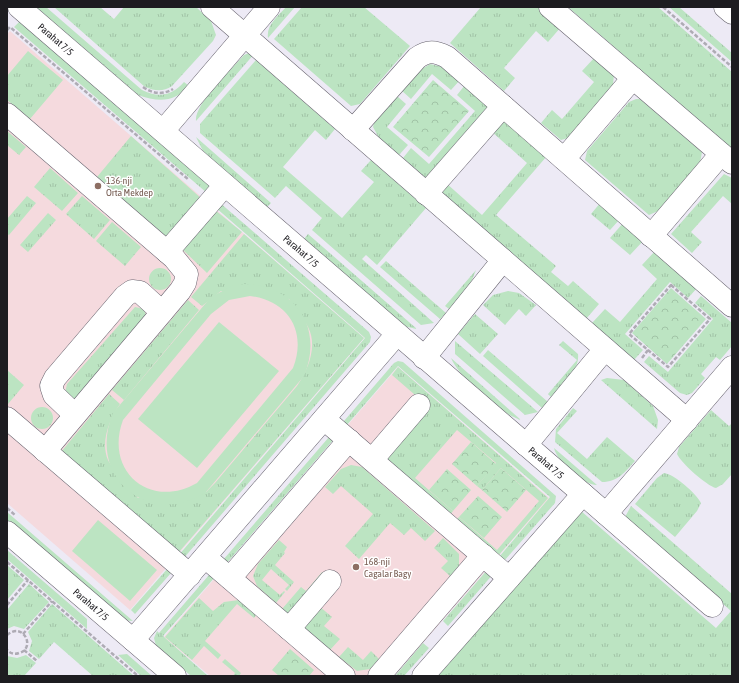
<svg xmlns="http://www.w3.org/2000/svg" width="739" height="683" font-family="'Asap Condensed',sans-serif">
<defs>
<pattern id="grass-tufts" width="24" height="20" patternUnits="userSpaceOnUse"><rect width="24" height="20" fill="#bce4c2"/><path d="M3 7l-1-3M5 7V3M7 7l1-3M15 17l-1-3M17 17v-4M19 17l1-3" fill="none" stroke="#a1c3a6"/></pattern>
<pattern id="forest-crowns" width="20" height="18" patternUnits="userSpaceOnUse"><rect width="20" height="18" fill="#bce4c2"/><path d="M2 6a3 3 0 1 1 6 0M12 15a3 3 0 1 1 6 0" fill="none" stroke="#a1c3a6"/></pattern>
</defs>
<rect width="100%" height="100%" fill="#edeaf5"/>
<path fill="#f5dade" d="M10,31L364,338L130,610L7,503V34Z
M398,367L549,498L394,676H210L164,637Z"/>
<path fill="url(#grass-tufts)" d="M36,7H46L142,90C158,98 172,96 184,82L189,86C174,103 158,102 138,95Z
M54,7H100L114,19L124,7H196L211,21L216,35L213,41L172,86C163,92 155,91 145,87Z
M286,7H295L268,38C266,25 278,16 286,7Z
M302,7H364L410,46L360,104L351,106L274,39Z
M481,7H538L561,27L548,42L536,31L504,68L515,78L504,91L450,43Z
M568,7H658L732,72V149Z
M669,7H679L732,53V62Z
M20,21L213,186L207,193L14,27Z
M28,51L63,80L30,119L7,100V76Z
M249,53H255L196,121C194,104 232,69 244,55Z
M595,57L614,74L613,85L568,138L561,140L541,123L552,110L562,119L594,82L582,71Z
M256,60L335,129L326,140L315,130L283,167L342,218L374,182L361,171L371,160L426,208L377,265L366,255L362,259L434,323L421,325L312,230L322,218L286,186L275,198L200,133V124Z
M430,64L443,67L460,80L451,90L432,74L411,99L401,90L417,72Z
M465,85L492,108L429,181L403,158L411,148L429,164L475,111L457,95Z
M397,96L406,104L387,127L408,145L399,155L379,138L373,127L374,123Z
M636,99H640L702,152L700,163L658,211L649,215L585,160L587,151L629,102Z
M503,117L547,156L496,215L556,266L551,272L568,286L573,281L599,304L586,319L439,191L446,183L482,215L527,163L491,131Z
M7,131L26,147L19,155L7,145Z
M131,136L202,199L169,239L97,177Z
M196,137L271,203L267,207L203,151Z
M50,168L78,193L62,211L34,187Z
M724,174L732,178V204L723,196L691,232L702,242L692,253L671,234Z
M27,196L36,203L9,235L7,234V219Z
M82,196L110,220L94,239L66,214Z
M219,202L369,332L371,337L370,342L183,559L178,556L365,338L215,207Z
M601,202L620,219L610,230L591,214Z
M215,210L242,232L207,273L183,250Z
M48,213L56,220L28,252L20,245Z
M112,222L141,247L125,266L96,241Z
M624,222L644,240L630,255L610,238Z
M244,234L364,338L179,552L61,452L109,394L120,404C110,418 100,442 108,460C113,470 130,488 138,498L206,492L215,483L297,386C308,370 318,346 308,327C303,317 295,308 289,299L221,291L202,306L191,297Z
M308,234L417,329L403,326L304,239Z
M656,250L698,287L688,298L670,282L625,334L643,350L634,360L592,323L605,309L620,322L657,279L642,265Z
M386,261L446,313L440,319L380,267Z
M149 279a11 11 0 1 1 22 0a11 11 0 1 1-22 0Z
M476,270L470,285L449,309L445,306Z
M508,291L519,293L536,305L526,316L519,309L505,325L483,305L493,295Z
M701,296L732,323V346L720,360L716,357L701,374L705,378L692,393L687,395L680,393L644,362L649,356L668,372L713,319L695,303Z
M188,300L199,310L124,400L112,390Z
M135,307L144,309L147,318L76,398L72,399L65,393L67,384Z
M475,314L498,334L480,354L458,334Z
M455,341L538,412L525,415L455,354Z
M563,341L578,354C580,371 562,385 551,397L548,394L577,360L559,345Z
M488,350L548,402L542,408L483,356Z
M451,358L521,420C499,413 460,379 451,358Z
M398,361L403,362L556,496L555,503L504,561L499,557L550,497L398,366L346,426L344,421L394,363Z
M398,367L548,498L498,556L456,520L459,517L497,550L539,501L501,468L482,490L477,486L496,463L457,430L415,478L453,511L450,515L386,459L430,408L392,375Z
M7,370L24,385L8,404L7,403Z
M607,378L624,380L653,406L658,420L657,429L601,380Z
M31 418a11 11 0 1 1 22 0a11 11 0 1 1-22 0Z
M573,408L577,411L557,433L587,459L607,437L635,461C625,472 618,482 602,482L555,442L556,429Z
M711,410L729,426L732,423V474L723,484L716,488C707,486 681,463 677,454L679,447Z
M329,437L334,439L226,564L223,560Z
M554,448L597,485C583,485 557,462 554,448Z
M351,465L362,467L435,531L425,541L411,528L404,535L390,523L359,559L345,546L373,514L341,486L333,494L325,487L341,469Z
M664,473C674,474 697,494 701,503L697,511L675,537L635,504L657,478Z
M631,506L732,594V676H438L581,511L716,628L731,611L629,521L625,517Z
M7,512L133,621L122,620L7,520Z
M443,538L459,554V566L450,576L441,568L448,561L434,548Z
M279,540L287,547L284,552L285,553L275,565L294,582L287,591L285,589L289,585L271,569L262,580L280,595L284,591L285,592L276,603L257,586L253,576L258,564Z
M7,550L87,619V629L7,559Z
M7,565L24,580L7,600Z
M168,568L171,573L135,614L131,610Z
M488,569L494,573L448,626L443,621Z
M322,572L326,575L290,616L282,609L301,587L306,591Z
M209,575L216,576L163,636L208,676H191L156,646L154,638L157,631L159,633Z
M29,584L49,602L24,629L14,626L7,629V610Z
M199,598L213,611L224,602L239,600L257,614L254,618L237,604L205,641L221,655L218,659L204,646L192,660L165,637Z
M52,604L134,676H93L54,642L39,659L29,651L32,641L28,632Z
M319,606L332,617L324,626L340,639L330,650L302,626Z
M423,643L429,648L404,676H395Z
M348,647L363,660L371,651L379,659L370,669L357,671L339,657Z
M127,654L152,676H141L118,655Z
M26,655L36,663L24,676H7V656L17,658Z
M225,659L241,673L239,676H233L235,673L222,662Z"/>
<path fill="url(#forest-crowns)" d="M433,80L469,111L429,157L393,127Z
M671,288L706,319L667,364L632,333Z
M471,442L496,464L477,486L452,464Z
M501,468L526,490L507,512L482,490Z
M447,469L471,490L453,511L429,490Z
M478,496L502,517L484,538L459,517Z
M290,649L314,670L309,676H279L272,670Z"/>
<path fill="#bce4c2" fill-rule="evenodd" d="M244,284C296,285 324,328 304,376L206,492C149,529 86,477 113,413L211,297L232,286ZM250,296C289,301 307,332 293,368L197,483C150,510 104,471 123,420L211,314L229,300Z
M219,322L279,371L197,468L138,419Z
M98,520L157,570L130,601L72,551Z"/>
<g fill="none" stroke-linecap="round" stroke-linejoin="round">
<defs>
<g id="minor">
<path id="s1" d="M19,7L583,494"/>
<path d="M212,7L687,420"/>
<path d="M550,7L732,163"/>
<path d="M725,7L732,13"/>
<path d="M7,114L174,258L187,274L185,283L180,291L45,451"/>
<path d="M353,130L417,58C428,50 435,51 447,57L732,306"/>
<path d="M163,131L269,7"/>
<path d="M564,159L633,78"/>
<path d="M426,194L503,106"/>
<path d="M651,236L721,154"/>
<path d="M167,252L225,185"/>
<path d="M424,358L503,260"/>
<path d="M75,415L54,395L51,386L55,378L125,296L132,291L140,292L162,312"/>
<path d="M7,418L190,575"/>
<path d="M324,419L509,578"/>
<path d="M526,445L605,349"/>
<path d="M372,460L419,405"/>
<path d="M606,514L732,367"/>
<path id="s2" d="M7,532L175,676"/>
<path d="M205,557L344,676"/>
<path d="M230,578L349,440"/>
<path d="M289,629L330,581"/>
<path d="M133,640L397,334"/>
<path d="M379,676L483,555"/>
<path d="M423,676L583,494L712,606"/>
</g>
</defs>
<use href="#minor" stroke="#67636e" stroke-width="23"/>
<path stroke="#aeabb4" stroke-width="2.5" stroke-dasharray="4 2" stroke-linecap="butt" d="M663,7L732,67
M7,30L10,27L189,180
M143,87C153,94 163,95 173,89
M671,285L710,319L668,367L629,334Z
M642,358L648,350
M7,508L15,515
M7,562L138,676
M7,605L28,580
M23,634L52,601
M7,635C24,621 36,649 19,653C14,655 10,653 7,650
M24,650L37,661"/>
<use href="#minor" stroke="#fff" stroke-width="22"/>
</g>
<g fill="#8d6e63" stroke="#fff" stroke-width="1.5">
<circle cx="98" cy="186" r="4"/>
<circle cx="356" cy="567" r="4"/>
</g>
<g text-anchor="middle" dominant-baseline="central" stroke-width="3" stroke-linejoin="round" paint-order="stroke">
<g font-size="10" fill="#1d1c20" stroke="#fff">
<text stroke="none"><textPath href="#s1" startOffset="49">Parahat 7/5</textPath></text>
<text stroke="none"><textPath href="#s1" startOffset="373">Parahat 7/5</textPath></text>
<text stroke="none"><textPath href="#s1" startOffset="697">Parahat 7/5</textPath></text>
<text stroke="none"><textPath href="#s2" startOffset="111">Parahat 7/5</textPath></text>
</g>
<g font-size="10" fill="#785e54" stroke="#fff" text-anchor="start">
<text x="106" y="180">136-nji<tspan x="106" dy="12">Orta Mekdep</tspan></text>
<text x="364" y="561">168-nji<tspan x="364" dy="12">Cagalar Bagy</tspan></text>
</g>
</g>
<rect width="739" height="683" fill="none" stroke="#1d1c20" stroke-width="16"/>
</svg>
